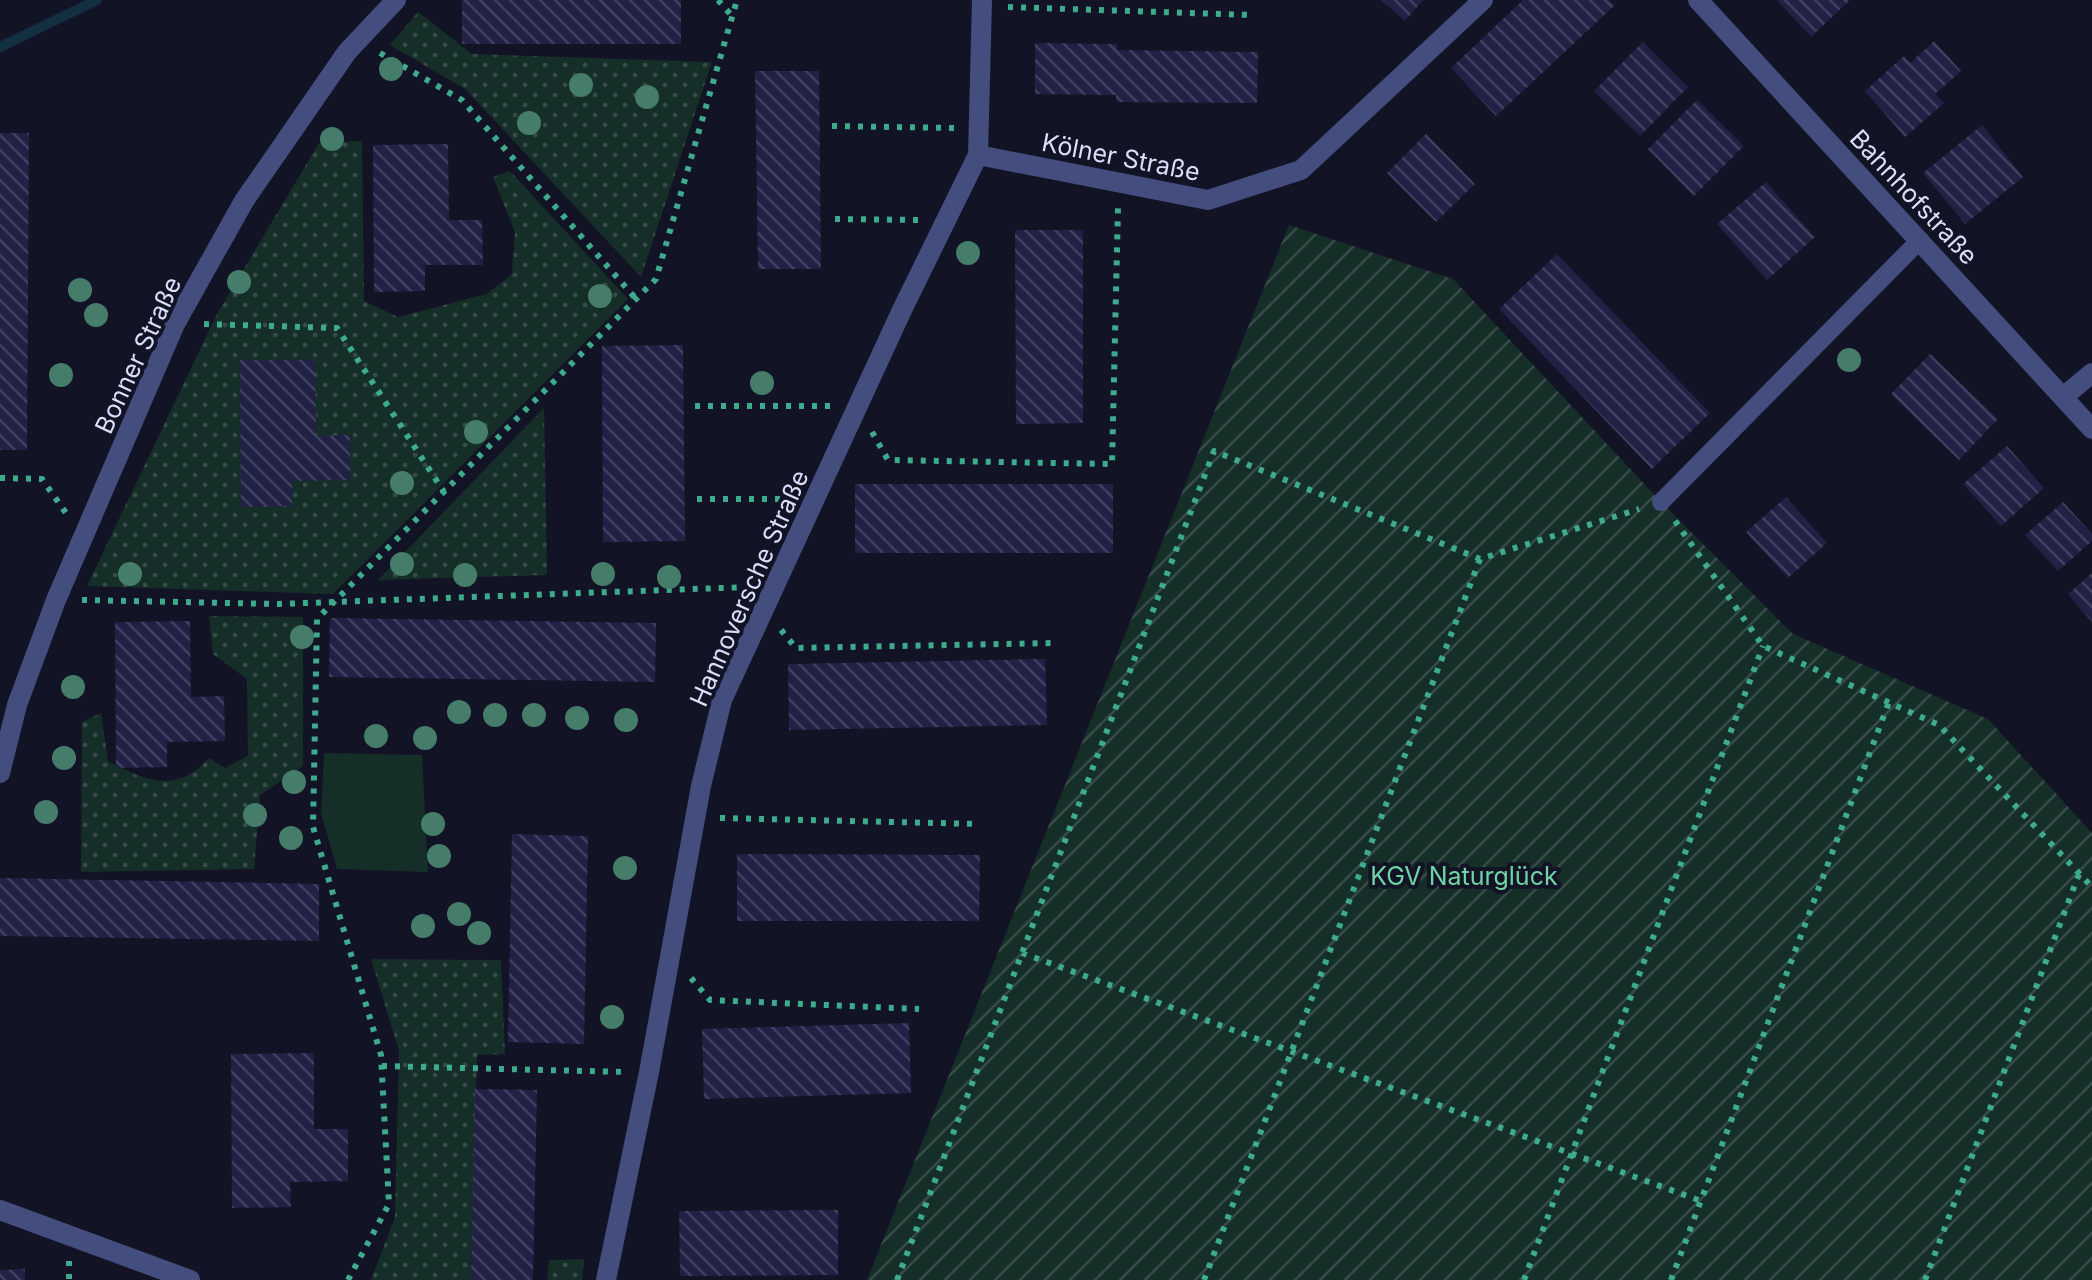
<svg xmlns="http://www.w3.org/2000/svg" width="2092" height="1280" font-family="Inter,sans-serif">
<defs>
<pattern id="grass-dots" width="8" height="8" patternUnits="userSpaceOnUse" patternTransform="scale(2.5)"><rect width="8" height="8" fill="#162e28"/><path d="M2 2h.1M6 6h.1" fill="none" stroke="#374c48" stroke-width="1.8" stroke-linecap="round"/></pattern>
<pattern id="garden-furrows" width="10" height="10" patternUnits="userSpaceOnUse" patternTransform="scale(2.5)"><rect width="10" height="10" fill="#162e28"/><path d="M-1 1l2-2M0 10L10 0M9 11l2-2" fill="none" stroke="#374c48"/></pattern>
<pattern id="building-back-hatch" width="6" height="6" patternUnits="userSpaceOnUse" patternTransform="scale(2.5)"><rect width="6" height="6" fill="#202144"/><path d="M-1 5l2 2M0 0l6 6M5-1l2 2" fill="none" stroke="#404160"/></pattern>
</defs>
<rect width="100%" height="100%" fill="#121325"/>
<path fill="url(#grass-dots)" d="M418,12L472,54L712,62L641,277L465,89L390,45Z
M362,141L364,301L398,317L487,294L512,274L515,232L493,177L510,171L628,299L333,594L87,586L217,314L319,143Z
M544,408L547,575L378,580Z
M209,616L303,617V766L260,795L254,869L81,872L82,722L101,713L108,761C147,782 176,794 209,758L225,768L248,756L247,679L213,654Z
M371,959L501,960L505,1054L477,1055L471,1280H371L395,1217L399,1051Z
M584,1259L582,1280H547L549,1260Z"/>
<path fill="#162e28" d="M324,753L422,755L428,872L337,869L321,813Z"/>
<path fill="url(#garden-furrows)" d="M1289,225L1453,279L1661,502L1793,634L1988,719L2092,833V1280H867Z"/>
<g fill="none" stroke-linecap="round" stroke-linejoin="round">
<path stroke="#133043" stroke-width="10" d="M0,47L97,0"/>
</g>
<path fill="url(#building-back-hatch)" d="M462,0H681V44H462Z
M1381,0H1423L1405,21Z
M1523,0H1609L1615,5L1496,116L1451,68Z
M1777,0H1850L1811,37Z
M1934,41L1961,71L1935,94L1944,103L1905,137L1865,91L1904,56L1910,63Z
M1643,42L1688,87L1640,136L1594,91Z
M1035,43L1117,44V50L1258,52L1257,103L1116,102V95L1035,94Z
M755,71H819L821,269H758Z
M1697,100L1744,146L1694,196L1648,149Z
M1982,125L2023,177L1965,224L1923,173Z
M0,133H29L27,450H0Z
M1426,134L1475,184L1436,222L1387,173Z
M448,144L449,220H482L483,265H425V291L374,292L373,145Z
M1766,182L1815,237L1767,280L1717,224Z
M1015,230H1083V423L1016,424Z
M1557,254L1710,413L1652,469L1499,309Z
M683,345L685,541L603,542L602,346Z
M1930,354L1998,419L1959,460L1891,394Z
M240,360H315L316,436L350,435V480L292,481V506L241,507Z
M2007,446L2044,488L2001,526L1963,484Z
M855,484H1113V553H855Z
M1786,497L1827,543L1788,578L1746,532Z
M2063,502L2092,534V541L2058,571L2025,535Z
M2092,573V622L2068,594Z
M330,618L656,623L655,682L329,677Z
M190,621L191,697L224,696L225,741L167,742V767L116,768L115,622Z
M1045,659L1047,725L789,730L788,664Z
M512,834L588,836L584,1044L508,1042Z
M737,854L980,855L979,921H737Z
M0,878L319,884V941L0,936Z
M909,1023L911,1093L704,1099L702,1029Z
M314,1053V1129H348V1181L290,1182L291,1207L232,1208L231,1054Z
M475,1089L537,1090L533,1280H471Z
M838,1210V1275L680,1276L679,1211Z
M25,1269V1280H0V1270Z"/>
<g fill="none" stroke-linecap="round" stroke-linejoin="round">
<path stroke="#3eab8c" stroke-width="6" stroke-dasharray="5 8" stroke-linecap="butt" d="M718,0L731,15
M1008,7L1251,15
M380,53L462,100L636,299
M832,126L955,128
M835,219L919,220
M204,324L337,328L444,492
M695,406H830
M872,432L888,460L1112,464L1118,207
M0,478L42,479L66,513
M697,499H786
M1675,521L1763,646L1939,725L2092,887
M82,600L278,604L749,587
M781,630L796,648L1057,643
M720,818L979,824
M1022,953L1701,1201
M691,978L710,1000L919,1009
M382,1066L626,1072
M69,1261V1280
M348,1280L389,1204L381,1055L313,827L317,619L656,279L737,0
M897,1280L1214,451L1480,559L1639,509
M1204,1280L1480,559
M1524,1280L1763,646
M1671,1280L1889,702
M1925,1280L2079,874"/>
<path stroke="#434e7e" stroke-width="18" d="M1661,502L1920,240"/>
<path stroke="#434e7e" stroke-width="20" d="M978,155L1208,200L1301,170L1483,0
M2063,397L2092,373
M0,773L17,705L56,600L175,324L244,201L347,52L396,0
M0,1210L190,1280
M606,1280L649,1072L701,786L722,700L902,310L978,155L982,0"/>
<path stroke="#434e7e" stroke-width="20" d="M1698,0L2092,429"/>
</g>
<g fill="#457d6a">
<circle cx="391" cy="69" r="12"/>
<circle cx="581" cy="85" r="12"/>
<circle cx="647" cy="97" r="12"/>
<circle cx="529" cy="123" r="12"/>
<circle cx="332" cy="139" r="12"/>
<circle cx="968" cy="253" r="12"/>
<circle cx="239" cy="282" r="12"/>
<circle cx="80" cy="290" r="12"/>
<circle cx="600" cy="296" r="12"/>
<circle cx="96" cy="315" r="12"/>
<circle cx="1849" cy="360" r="12"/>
<circle cx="61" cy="375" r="12"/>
<circle cx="762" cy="383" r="12"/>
<circle cx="476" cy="432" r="12"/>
<circle cx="402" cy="483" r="12"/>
<circle cx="402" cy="564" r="12"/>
<circle cx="130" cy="574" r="12"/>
<circle cx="603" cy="574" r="12"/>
<circle cx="465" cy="575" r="12"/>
<circle cx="669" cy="577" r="12"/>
<circle cx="302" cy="637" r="12"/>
<circle cx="73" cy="687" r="12"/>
<circle cx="459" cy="712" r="12"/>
<circle cx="495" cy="715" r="12"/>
<circle cx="534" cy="715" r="12"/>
<circle cx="577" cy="718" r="12"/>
<circle cx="626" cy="720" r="12"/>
<circle cx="376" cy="736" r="12"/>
<circle cx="425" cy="738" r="12"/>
<circle cx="64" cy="758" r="12"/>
<circle cx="294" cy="782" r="12"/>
<circle cx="46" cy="812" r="12"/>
<circle cx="255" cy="815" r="12"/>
<circle cx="433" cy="824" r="12"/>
<circle cx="291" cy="838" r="12"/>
<circle cx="439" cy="856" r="12"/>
<circle cx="625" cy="868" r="12"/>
<circle cx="459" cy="914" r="12"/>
<circle cx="423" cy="926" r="12"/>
<circle cx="479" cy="933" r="12"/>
<circle cx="612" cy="1017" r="12"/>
</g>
<g text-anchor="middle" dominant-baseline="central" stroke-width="8" stroke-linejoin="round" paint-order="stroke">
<g font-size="25" fill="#dbdefb" stroke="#121325">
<text transform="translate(1121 157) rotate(11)">Kölner Straße</text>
<text transform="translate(1914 197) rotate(47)">Bahnhofstraße</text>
<text transform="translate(138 355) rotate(-65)">Bonner Straße</text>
<text transform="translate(749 588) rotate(-66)">Hannoversche Straße</text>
</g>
<g font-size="25" fill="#6fd3a3" stroke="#121325">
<text x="1464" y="876">KGV Naturglück</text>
</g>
</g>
</svg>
